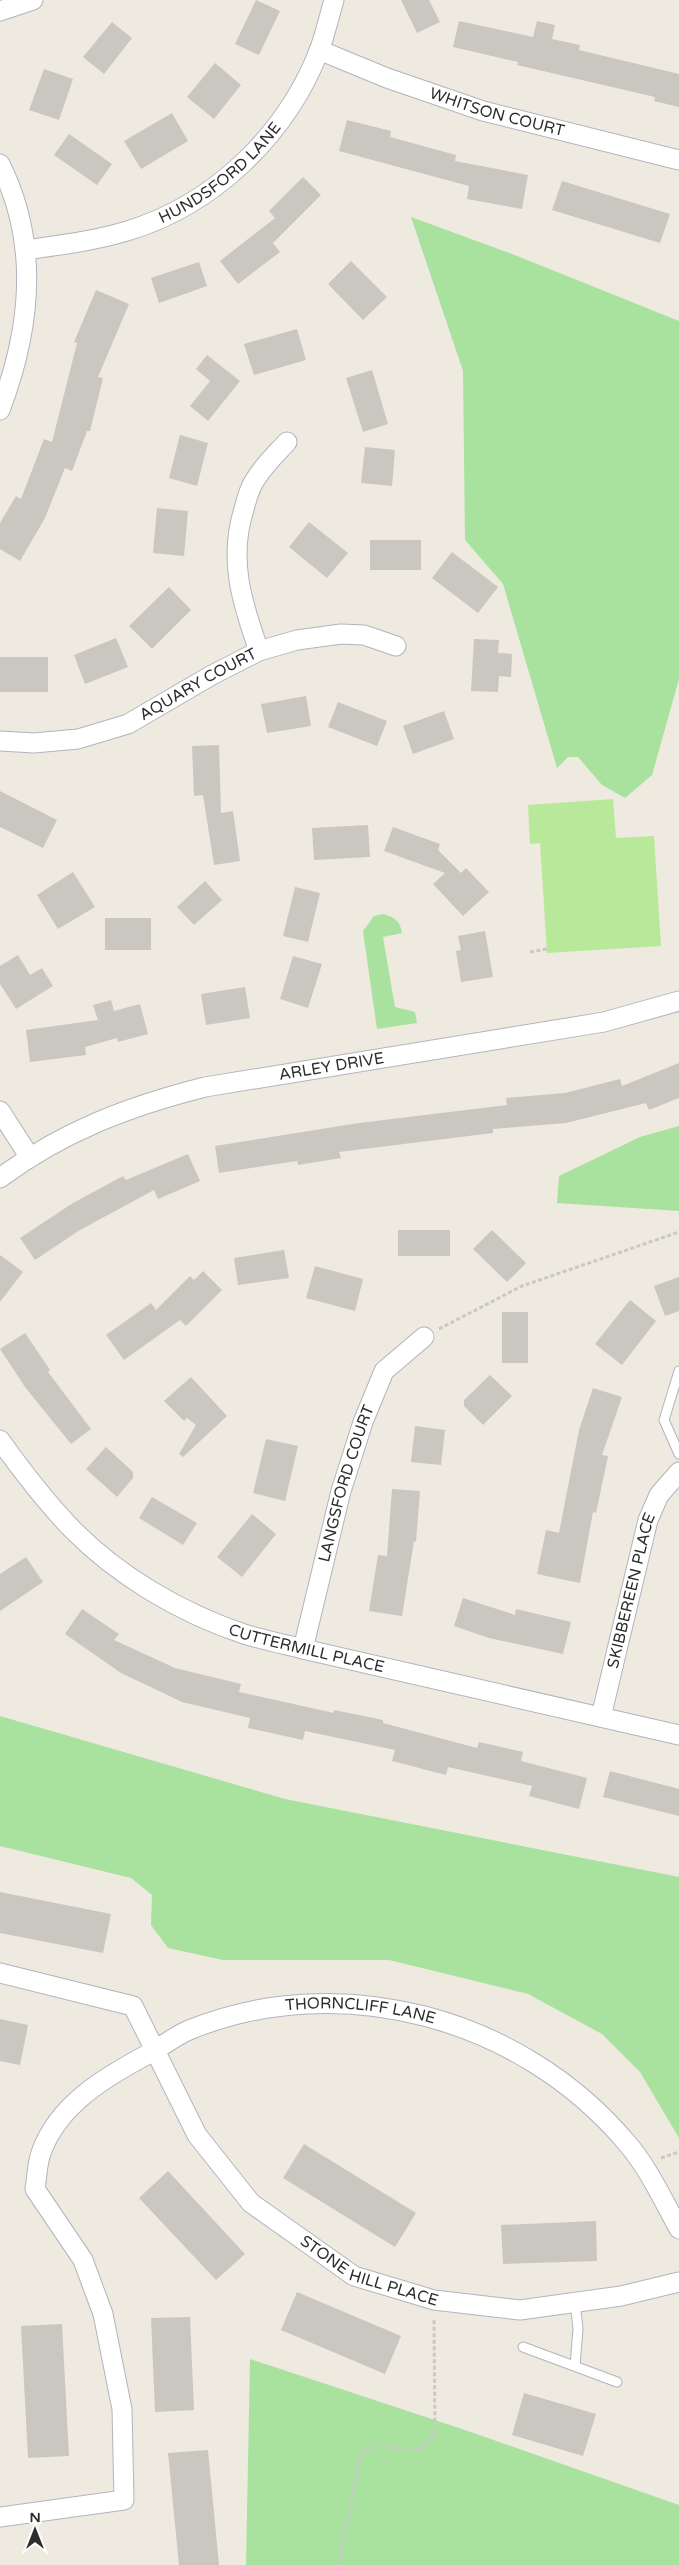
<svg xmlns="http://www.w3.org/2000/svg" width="679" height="2565" font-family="'Varela Round',sans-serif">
<rect width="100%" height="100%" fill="#eeeae0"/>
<path fill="#a8e29e" d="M411,217L512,254L679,321V679L652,775L625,798L602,785L578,757H568L557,768L503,584L465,540L463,371Z
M383,914C395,917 400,921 402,933L383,937L395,1007L415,1012L417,1023L377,1029L363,931L374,916Z
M679,1126V1211L557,1203L559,1176L640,1137Z
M0,1716L285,1799L679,1877V2138L640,2072L602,2034L528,1994L389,1960H223L168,1948L151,1925L152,1895L131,1878L0,1846Z
M250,2359L465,2430L679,2505V2565H246Z"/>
<path fill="#b8e99a" d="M613,799L616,838L654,836L661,946L547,953L540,843L530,844L528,805Z"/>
<path fill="#c9c7bf" d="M256,0L280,11L259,55L235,44Z
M401,0H429L440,22L417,33Z
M459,21L533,37L537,21L555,25L552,39L580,45L579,50L679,74V107L654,101L655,97L517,65L518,62L453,47Z
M112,22L132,38L104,74L83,57Z
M215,63L241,85L214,119L187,97Z
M44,69L73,79L59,120L29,110Z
M172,113L188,141L141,169L124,141Z
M347,120L391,131L390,137L456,155L455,161L528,175L522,209L467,199L469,186L339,151Z
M69,134L112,164L97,185L54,155Z
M303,177L321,195L273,243L280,252L238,284L220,261L275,218L269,211Z
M562,181L670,214L660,243L552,210Z
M351,261L387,297L363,320L328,284Z
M199,262L207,286L159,303L151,278Z
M96,290L129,304L98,377L103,378L90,431H87L72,471L65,468L45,518L20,561L0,549V523L16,496L21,499L44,439L52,442L77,343L74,342Z
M297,329L306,360L254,375L244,344Z
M207,355L240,381L208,421L190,406L210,381L196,369Z
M372,370L388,424L363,432L346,378Z
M180,435L208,443L197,486L169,478Z
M365,447L395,450L392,486L361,483Z
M157,508L188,511L184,556L153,553Z
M309,522L348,553L327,578L289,547Z
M370,540H421V570H370Z
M452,552L498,587L478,613L432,578Z
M169,587L191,610L152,649L129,626Z
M116,638L128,667L85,684L74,655Z
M474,639L499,640L498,653L512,654L511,677L499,676L498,692L471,691Z
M0,657H48V692H0Z
M306,696L311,726L267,733L261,704Z
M338,702L387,721L377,746L328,727Z
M444,711L454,739L413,754L403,726Z
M219,745L221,813L233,811L240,861L214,865L203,795L194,796L192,746Z
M0,791L57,820L43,848L0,827Z
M368,825L370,857L314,860L312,828Z
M393,827L440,844L438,850L461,873L466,868L489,892L463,916L433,884L445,873L384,851Z
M73,872L95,907L58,929L37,895Z
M205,881L222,900L194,925L177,907Z
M295,887L320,893L308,942L283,936Z
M105,918H151V950H105Z
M485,931L493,977L461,982L456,951L461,950L458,936Z
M18,955L30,975L42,968L53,986L16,1009L0,984V966Z
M293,956L322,964L308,1008L280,999Z
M245,987L250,1018L206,1025L201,994Z
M111,1000L114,1011L140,1004L148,1034L118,1042L117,1038L85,1047L86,1055L30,1062L26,1030L98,1020L93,1005Z
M679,1063V1098L649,1110L646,1103L566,1123L493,1129V1133L339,1152L341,1158L298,1165L297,1161L219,1173L215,1146L359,1123L507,1105L506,1098L565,1093L620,1079L622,1086Z
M188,1154L200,1181L158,1199L154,1190L80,1230L35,1260L20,1238L73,1203L123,1176L126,1180Z
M398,1230H450V1256H398Z
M492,1230L526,1263L507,1282L473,1249Z
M284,1250L289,1278L238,1285L234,1258Z
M0,1255L23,1272L0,1302Z
M315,1266L363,1279L355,1311L306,1298Z
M203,1271L222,1290L186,1326L180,1320L124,1360L106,1335L151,1303L156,1310L190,1276L194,1280Z
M679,1277V1311L665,1316L654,1286Z
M630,1300L656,1321L622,1365L595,1344Z
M502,1312H528V1363H502Z
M25,1333L50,1370L48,1372L91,1429L71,1444L25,1387L0,1349Z
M490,1375L512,1396L483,1425L464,1406V1400Z
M191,1377L227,1416L183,1457L179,1454L196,1425L187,1418L184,1421L164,1401Z
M593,1388L622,1397L602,1455L608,1456L596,1513L593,1512L580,1583L537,1574L546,1530L559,1533L579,1430Z
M415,1426L445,1430L441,1465L411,1462Z
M266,1439L298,1446L285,1501L253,1493Z
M106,1447L133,1472V1478L117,1497L86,1469Z
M392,1489L420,1491L416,1542L414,1541L402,1616L369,1611L378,1555L387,1556Z
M152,1497L197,1523L183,1545L139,1518Z
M252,1514L276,1534L242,1577L217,1557Z
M26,1557L43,1582L0,1611V1574Z
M463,1598L515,1615L516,1609L571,1622L563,1654L489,1638L454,1626Z
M82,1609L119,1634L114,1640L175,1668L241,1684L239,1692L334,1713V1710L383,1720V1723L477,1748L479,1742L523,1752L521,1761L587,1778L579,1809L529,1796L532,1786L448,1767L446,1775L392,1761L395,1750L305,1731L303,1740L248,1728L250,1718L182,1702L121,1673L65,1634Z
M610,1771L679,1789V1816L603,1797Z
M0,1892L111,1914L103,1953L0,1933Z
M0,2019L28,2025L20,2065L0,2061Z
M304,2144L416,2213L395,2247L283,2178Z
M168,2171L245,2254L216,2280L139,2198Z
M596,2221L597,2261L503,2264L501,2225Z
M297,2292L401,2336L385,2374L281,2330Z
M190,2317L194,2410L155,2412L151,2318Z
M62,2324L69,2456L28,2458L21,2326Z
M524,2393L596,2414L583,2456L512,2435Z
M208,2450L219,2565H179L168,2453Z"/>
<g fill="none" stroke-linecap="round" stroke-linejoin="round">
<defs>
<path id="lane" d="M679,1371L664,1420L679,1454
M575,2302L578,2329L575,2366
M523,2347L617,2382"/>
<g id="street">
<path d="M0,11L33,0"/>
<path id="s1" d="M319,50L387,78L483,111L679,160"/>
<path d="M0,164C40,244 31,329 0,410"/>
<path id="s2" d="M26,250C60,245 94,241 127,231C214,205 286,135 319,51C325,35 329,17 334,0"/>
<path d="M259,651C242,603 228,559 244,509C247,498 250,486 257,477C265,464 277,453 287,442"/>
<path id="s3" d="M0,741L34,743L78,739L128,724L212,675L259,651L297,640L341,634L364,635L396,646"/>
<path d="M0,1111L29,1156"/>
<path id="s4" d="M0,1178C63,1131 130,1106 205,1087L604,1022L679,1001"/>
<path id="s5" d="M0,1440C22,1471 45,1501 72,1529C118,1576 181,1613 244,1634C263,1640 283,1644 303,1649L679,1735"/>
<path id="s6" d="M303,1649L341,1491L363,1422L384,1371L424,1337"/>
<path id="s7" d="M601,1717L648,1520L659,1495L679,1472"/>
<path id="s8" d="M0,1973L133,2006L197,2135L251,2203L354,2276L434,2300L520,2310L621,2296L679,2282"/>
<path id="s9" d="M0,2517L124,2500L122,2409L103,2314L83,2260L35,2189C37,2178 37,2164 41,2153C58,2104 107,2076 150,2053C163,2046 175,2036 189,2030C341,1968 521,2018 626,2142C648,2167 663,2200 679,2229"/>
</g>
</defs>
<use href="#lane" stroke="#b3b3bf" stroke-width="11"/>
<use href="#street" stroke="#b3b3bf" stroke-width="21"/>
<path stroke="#c8c8c8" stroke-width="3" stroke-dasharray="4 2.5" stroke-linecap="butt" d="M530,952L547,949
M439,1329L522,1286L679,1232
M661,2158L679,2152
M338,2565L360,2460L365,2451L380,2446L419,2450L435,2436L434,2319"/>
<use href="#lane" stroke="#fff" stroke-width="9"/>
<use href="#street" stroke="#fff" stroke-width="19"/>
</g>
<g text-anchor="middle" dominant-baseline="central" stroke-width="4.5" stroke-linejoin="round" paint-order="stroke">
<g font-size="16" fill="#2d2d2d" stroke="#fff">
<text stroke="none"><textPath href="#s1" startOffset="189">WHITSON COURT</textPath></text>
<text stroke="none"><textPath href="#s2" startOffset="214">HUNDSFORD LANE</textPath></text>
<text stroke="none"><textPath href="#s3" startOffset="211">AQUARY COURT</textPath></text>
<text stroke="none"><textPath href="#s4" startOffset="354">ARLEY DRIVE</textPath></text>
<text stroke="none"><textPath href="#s6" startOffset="171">LANGSFORD COURT</textPath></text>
<text stroke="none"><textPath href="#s7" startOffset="130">SKIBBEREEN PLACE</textPath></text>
<text stroke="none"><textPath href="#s5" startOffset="382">CUTTERMILL PLACE</textPath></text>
<text stroke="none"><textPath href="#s9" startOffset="865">THORNCLIFF LANE</textPath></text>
<text stroke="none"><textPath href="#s8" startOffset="506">STONE HILL PLACE</textPath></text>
</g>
</g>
<g transform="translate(35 2530)" stroke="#ffffff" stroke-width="4" paint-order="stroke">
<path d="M0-4L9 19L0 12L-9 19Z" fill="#2d2d2d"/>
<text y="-8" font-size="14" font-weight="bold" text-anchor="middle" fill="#2d2d2d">N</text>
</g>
</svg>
